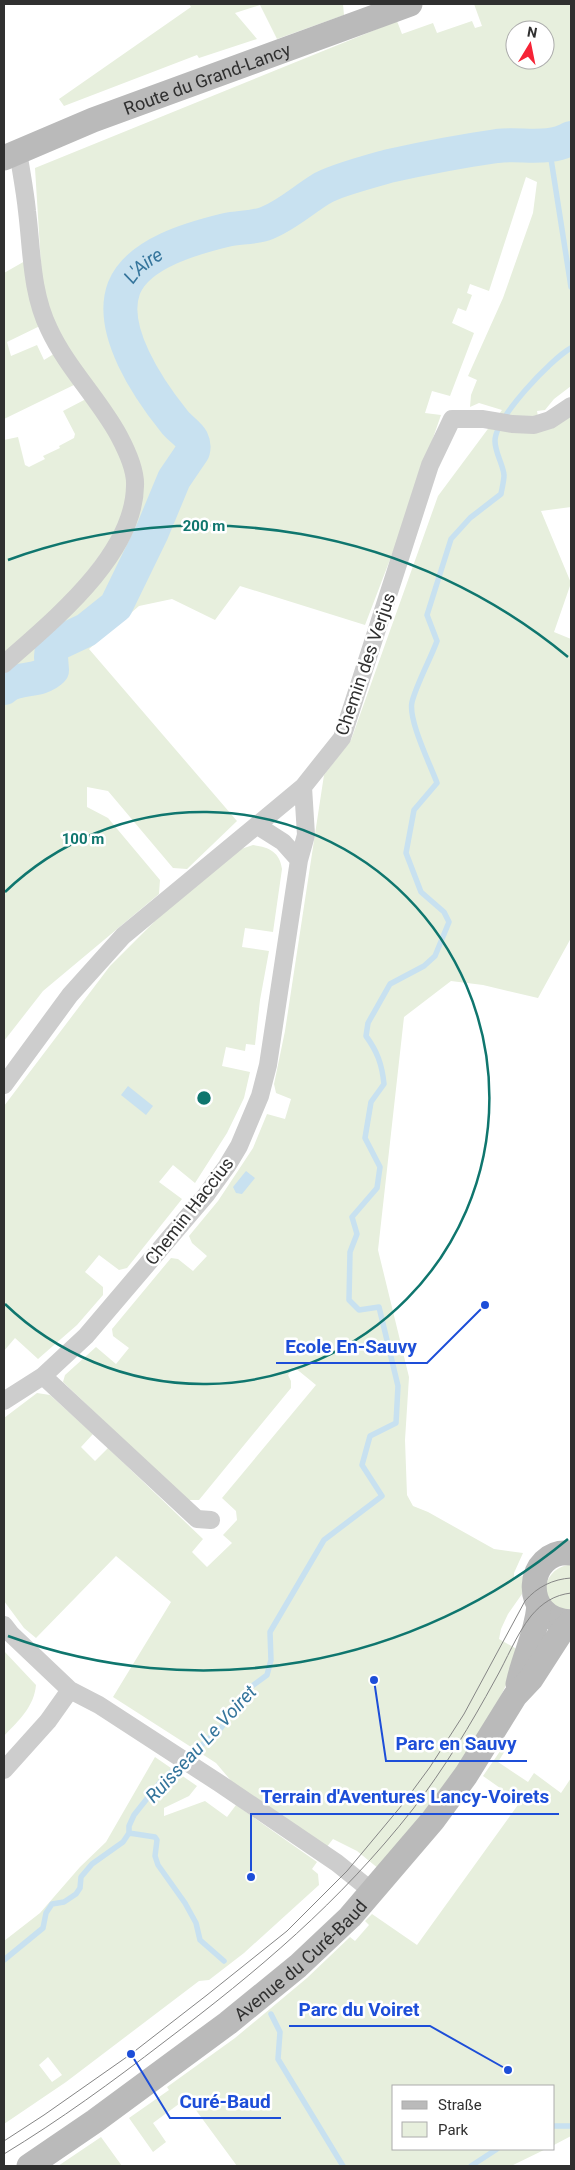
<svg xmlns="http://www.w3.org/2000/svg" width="575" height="2170" font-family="Roboto,sans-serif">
<rect width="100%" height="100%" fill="#fff"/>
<path fill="#e7efdd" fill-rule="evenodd" d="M189,4H343L344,15L277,39L260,5L235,13L257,39L199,58L197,55L64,106L59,99L191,7Z
M474,4H571V386L554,399L545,410L537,411L540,428L571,416V507L541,511L571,583L554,632L571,639V938L538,998L483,985L451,981L404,1017L378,1250L409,1377L405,1440L407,1495L413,1506L428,1512L494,1549L523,1553L514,1573V1578L523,1576L522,1594L508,1614L501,1629L499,1639L522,1652L494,1710L442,1791L379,1869L357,1851L333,1839L326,1848L233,1783L216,1763L113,1697L171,1602L116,1556L36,1638L24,1628L4,1601V1418L37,1393L50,1395L93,1434L81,1447L95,1461L108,1448L203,1539L192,1552L207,1567L232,1543L223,1535L237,1520L236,1511L222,1498L316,1385L294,1367L288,1375L291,1381V1388L199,1500H187L63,1382L65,1375L96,1347L116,1364L129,1348L113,1336L112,1329L171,1258L178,1259L193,1271L207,1256L192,1243L189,1236L218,1201L253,1148L267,1114L285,1119L291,1099L276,1093L274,1084L285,1031L324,775L351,740L438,496L502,410L479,403L470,407L471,395L477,380L468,376L503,298L533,213L537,182L526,177L489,291L470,284L467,293L472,295L466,311L458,308L452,323L474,333L450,396L432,391L425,413L441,415L399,536L365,625L240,586L215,620L172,599L139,606L89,649L237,821L187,869L173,868L108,791L87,787V807L108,818L160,880L159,894L43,991L4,1041V668L88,591L141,489L50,321L42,281L35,168L397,21L402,34L433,23L437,33L472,21L475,28L482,26ZM515,30H545V60H515Z
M25,261L26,283L42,325L7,342L11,356L37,345L44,360L57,352L78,383L4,419V273Z
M86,399L109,435L124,463L130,481L125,510L109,543L66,600L4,655V440L18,437L25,465L29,467L45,459L43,456L60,448L59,446L74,438L75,434L63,411Z
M253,845C269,847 280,852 282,869L273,932L245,928L242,947L269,951L260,1000L255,1045L246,1044L245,1051L226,1047L222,1066L250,1072L244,1098L227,1133L195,1183L173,1165L159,1182L182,1199L127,1268L119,1270L99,1255L85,1272L103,1287V1295L77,1325L38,1359L15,1338L4,1351V1106L110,966L159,917L241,849Z
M567,1565H571V1610C568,1609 562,1610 559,1608C537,1597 545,1570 567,1565Z
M4,1651L36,1685C34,1707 19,1720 4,1736Z
M507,1741L508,1746L498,1762L528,1782L534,1773L561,1793L571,1778V2136L554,2145V2086H394V2149H546L511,2166H237L187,2098L153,2123L166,2142L153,2152L129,2118L169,2090L167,2087L235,2038L307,1978L350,1937L355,1941L369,1925L365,1921L372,1914L417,1945L520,1802L483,1776Z
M155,1757L197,1786L189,1796L164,1808V1816L205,1801L227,1817L236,1805L317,1862L312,1869L318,1874L319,1885L244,1953L209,1980L199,1981L66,2082L4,2124V1941L40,1913L80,1867L106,1842ZM48,2057L62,2075L52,2082L39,2065Z
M101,2137L122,2166H58Z"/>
<path fill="#c8e1f0" d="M128,1086L153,1106L146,1115L121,1095Z
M246,1171L255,1178L242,1194L236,1193L233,1187Z"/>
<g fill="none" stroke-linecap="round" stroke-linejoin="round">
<path stroke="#c8e1f0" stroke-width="5.5" d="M549,146L571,287
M4,1960L43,1928L46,1913L52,1904L64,1902L76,1894L80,1888L81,1877L92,1864L123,1842L129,1833
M224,1961L200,1940L196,1923L185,1903L158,1865L155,1856L157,1840L155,1837L129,1833V1826L134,1815L161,1781L221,1728L248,1689L267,1675L271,1660L270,1632L324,1540L382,1496L362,1465L370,1436L396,1423L398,1386L379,1307L359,1310L349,1300L350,1252L357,1234L352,1217L377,1188L380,1167L365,1138L371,1102L384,1084C382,1064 377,1051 366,1036L368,1023L390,984L424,966L435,956L449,922L444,912L421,892L406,853L414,810L437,783C430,764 408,720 412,702C417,683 430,660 437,641L427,615L451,539L470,518L501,494C502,488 504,481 504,475C503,464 495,453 495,441C495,418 551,359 571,348
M271,2014L280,2032L278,2059L343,2166
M554,2126H571
M471,2166L497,2149"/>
<path stroke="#c8e1f0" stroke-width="34" id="s1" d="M4,688C17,676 39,683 52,670L51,657L52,646L86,630L116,606L152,532L174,479L193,451C194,447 194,444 192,440C188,433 179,428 174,421C149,390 108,330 124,288C138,253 193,238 226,230C239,227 255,228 267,223C287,215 303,200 321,189C333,181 375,170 389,166C425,158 462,151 497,146C522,143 549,151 571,138"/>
<path stroke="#cdcdcd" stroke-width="18" d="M4,664C52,621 134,556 135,486C136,470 127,451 119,436C99,399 67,368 49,329C31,292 32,251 27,211C25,191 21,171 18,151
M299,860L306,835L303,787
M4,1085L70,995L123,936L303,787L342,738L430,465L452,419H483L512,424L534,425L550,420L571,406
M43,1376L197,1519L211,1520
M4,1401L43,1376L86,1336L206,1195L227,1166L239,1146L260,1096L268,1065L299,860L283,842L258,826
M4,1625L11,1634L70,1690L99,1705L219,1783L337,1863L373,1892
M4,1770L48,1721L70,1690"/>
<g stroke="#bababa" stroke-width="25">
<path id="s2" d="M4,158L93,120L410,4"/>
<path d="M571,1553C525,1548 519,1621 571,1622"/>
<path d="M518,1684C524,1656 536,1636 539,1606"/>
<path id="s3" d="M29,2166L95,2121L228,2023L298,1966L350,1917L433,1820L466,1775L515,1696L531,1679L560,1634L571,1622"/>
</g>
<path stroke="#858585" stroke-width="1" d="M4,2141L44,2115L131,2054L207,1995L287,1931L347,1871L402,1805L430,1767L464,1714L525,1601C537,1587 553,1579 571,1578
M4,2154C60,2120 112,2082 164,2042C259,1970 339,1903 413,1809C444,1769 471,1724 495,1680C507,1659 516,1635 531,1616C542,1603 554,1595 571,1593"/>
</g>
<g fill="none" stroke="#0f766e" stroke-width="2.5">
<path d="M5 892A286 286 0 1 1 5 1304"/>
<path d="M568 1539A572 572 0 0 1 8 1636M8 560A572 572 0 0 1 568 657"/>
</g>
<g text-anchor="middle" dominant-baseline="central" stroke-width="5" stroke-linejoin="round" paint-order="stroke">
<g font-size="18" fill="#303030" stroke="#fff">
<text stroke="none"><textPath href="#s2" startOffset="218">Route du Grand-Lancy</textPath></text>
<text transform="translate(365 664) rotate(-71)">Chemin des Verjus</text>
<text transform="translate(189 1211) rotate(-52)">Chemin Haccius</text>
<text stroke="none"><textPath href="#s3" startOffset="341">Avenue du Curé-Baud</textPath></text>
</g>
<g font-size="19" font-style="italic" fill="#35759c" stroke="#fff">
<text stroke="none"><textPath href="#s1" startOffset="541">L'Aire</textPath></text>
<text transform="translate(201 1744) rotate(-47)">Ruisseau Le Voiret</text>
</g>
</g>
<circle cx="204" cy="1098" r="8" fill="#0f766e" stroke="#fff" stroke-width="2.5"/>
<g font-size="15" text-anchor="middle" font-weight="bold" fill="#0f766e" stroke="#fff" stroke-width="5" stroke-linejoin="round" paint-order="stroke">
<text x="204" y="531">200 m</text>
<text x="83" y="844">100 m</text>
</g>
<path fill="none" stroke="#1d4ed8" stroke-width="2" d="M485 1305L427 1363H276M374 1680L386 1761H527M251 1877L251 1814H559M508 2070L430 2026H289M131 2054L170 2118H281"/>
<g fill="#1d4ed8" stroke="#fff" stroke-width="2">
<circle cx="485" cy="1305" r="5"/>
<circle cx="374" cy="1680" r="5"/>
<circle cx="251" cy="1877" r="5"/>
<circle cx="508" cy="2070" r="5"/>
<circle cx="131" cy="2054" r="5"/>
</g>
<g font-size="19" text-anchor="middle" font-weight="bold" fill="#1d4ed8" stroke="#fff" stroke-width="5" stroke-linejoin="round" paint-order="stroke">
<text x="351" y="1353">Ecole En-Sauvy</text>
<text x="456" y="1750">Parc en Sauvy</text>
<text x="405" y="1803">Terrain d'Aventures Lancy-Voirets</text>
<text x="359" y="2016">Parc du Voiret</text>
<text x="225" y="2108">Curé-Baud</text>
</g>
<rect width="575" height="2170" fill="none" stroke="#303030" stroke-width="10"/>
<rect x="392" y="2085" width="162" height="65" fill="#ffffff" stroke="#acacac"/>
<rect x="402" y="2101" width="25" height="8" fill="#bababa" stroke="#acacac"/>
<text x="438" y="2110" font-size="15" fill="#303030">Straße</text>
<rect x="402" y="2122" width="25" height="15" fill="#e7efdd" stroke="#acacac"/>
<text x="438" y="2135" font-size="15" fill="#303030">Park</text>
<g transform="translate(530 45) rotate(10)"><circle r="24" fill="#ffffff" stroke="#acacac"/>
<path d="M0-4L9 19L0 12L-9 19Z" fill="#f62336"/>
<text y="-8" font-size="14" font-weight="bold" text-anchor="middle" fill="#303030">N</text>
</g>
</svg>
